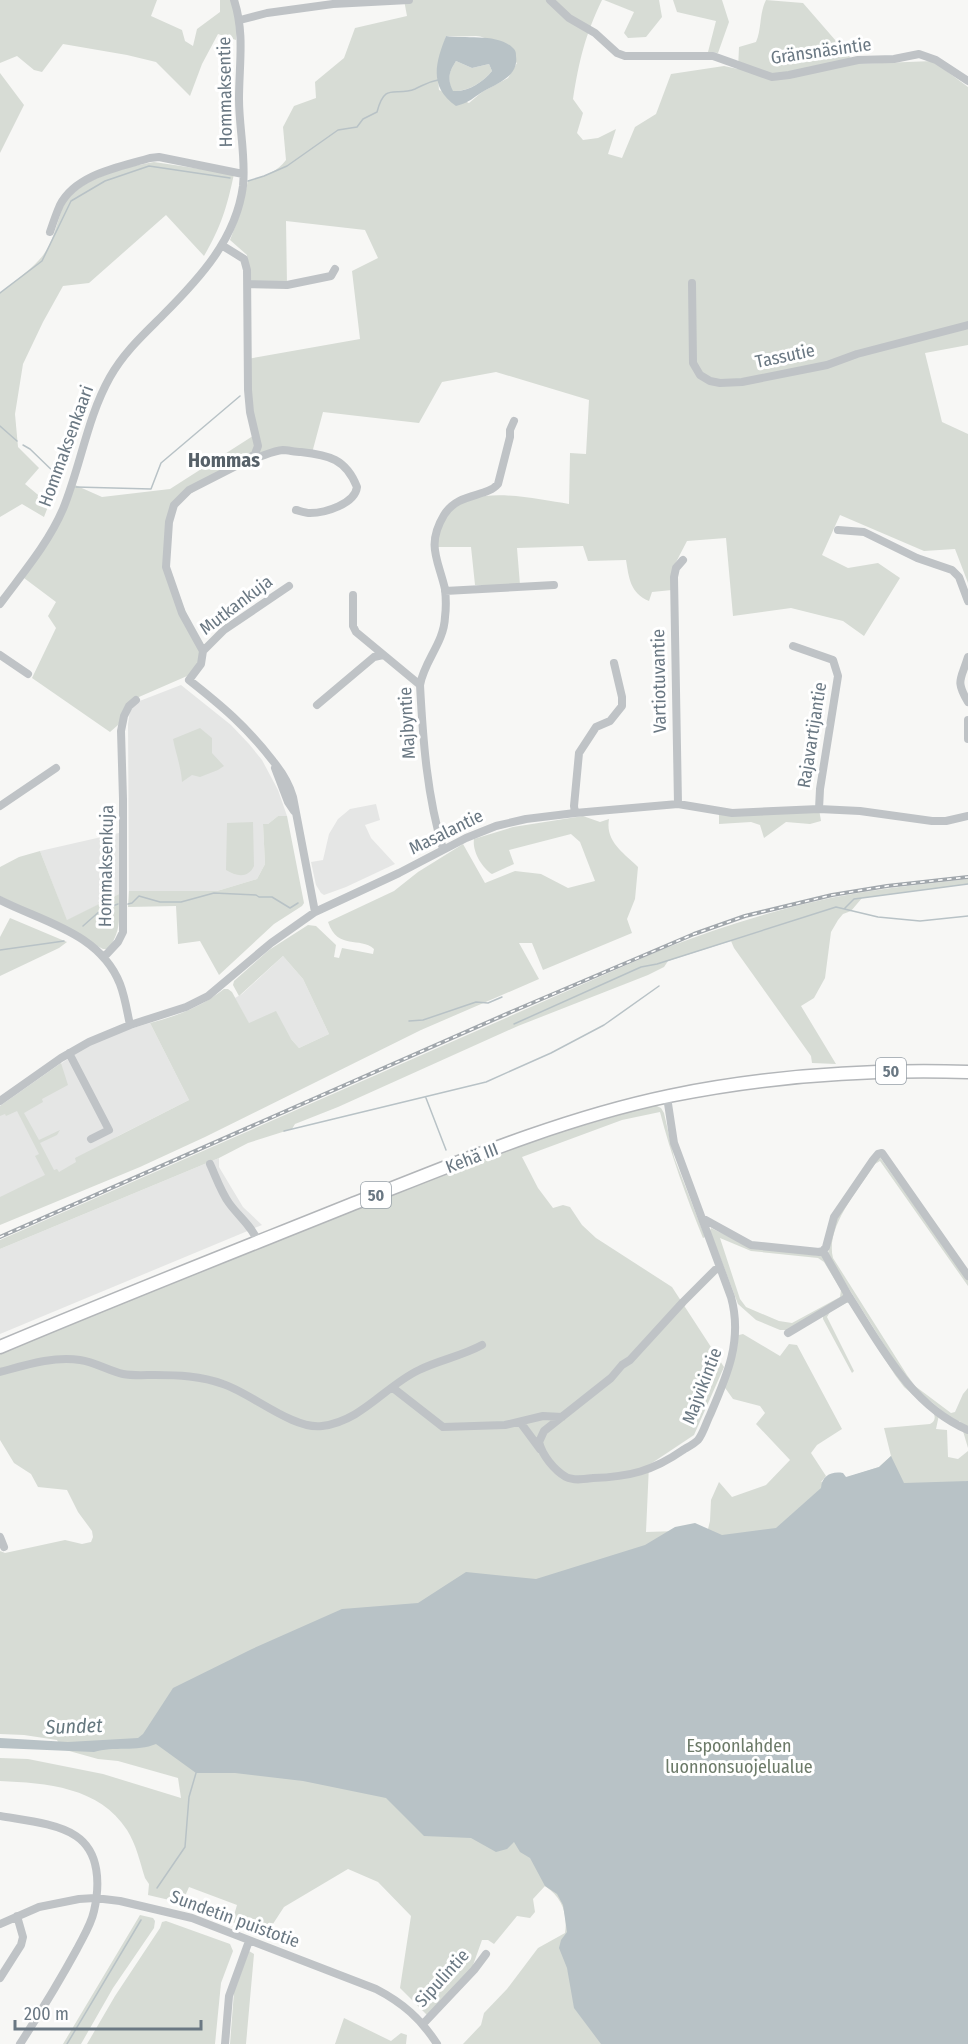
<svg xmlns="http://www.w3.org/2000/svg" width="968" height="2044" font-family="'Fira Sans Condensed',sans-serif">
<rect width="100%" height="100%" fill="#f7f7f5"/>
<path fill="#e5e6e5" d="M181,685L231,725L249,744L262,760L278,790L287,816H278L268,824H263L265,864L257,879L217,891H129L128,724L130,710L137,702Z
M376,804L380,820L365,825L371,838L395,864L346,887L324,895L321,893L316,885L311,862L323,860L329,834L338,819L350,809Z
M119,833V894L67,921L40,851Z
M283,956L303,979L329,1034L299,1048L291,1039L249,1024L235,998L242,994Z
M150,1023L189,1100L118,1136L0,1218V1106L85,1047L116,1033Z
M219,1158V1167L243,1207L262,1225L0,1334V1249Z"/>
<path fill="#d7dcd5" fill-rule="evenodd" d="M0,0H157L151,16L182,30L185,41L193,46L197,29L220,12V0H231L238,19L236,40L218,34L202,64L190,96L156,62L127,55L63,44L42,72L34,70L17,56L0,63Z
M404,0H602C585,35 579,61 573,99L583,113L577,133L583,140L598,138L616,129L608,154L622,158L635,127L656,114L671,74L724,66L738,69L739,47L756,42C762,28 759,14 766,0L803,3L856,64L933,61L968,87V345L925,353L942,422L968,434V583L955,549L924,551L840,515L822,555L848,568L878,563L900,578L864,636L843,621L791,608L733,616L726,538L687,541L674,566L672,590L652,592L649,601C630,593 629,578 626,560L588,561L583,546L517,548L520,585H475L471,547H437C439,475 523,497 569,504L570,453L586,454L589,400L496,372L442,382L419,423L323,412L312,453L281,450L224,471L174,505L166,567L203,651L194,673L132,700L118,725L110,732L32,678L56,628L48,616L56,602L24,578L75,485L102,497L170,489L256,434L247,359L360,339L352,271L378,258L365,230L286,221L287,285L248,284L247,255L230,240L240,214L248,181C264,176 276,173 286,160L283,127L294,106L316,98L315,82L344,58L355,28L407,16ZM446,36C457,37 466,36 476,36C490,36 506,55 517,63L508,78L482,92L469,103L439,90L437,69Z
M604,0H659L662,17L646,37L628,38L624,33L634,12Z
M673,0H722L729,22L718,53L708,52L716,21L677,12Z
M456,61L472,68L489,64L492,71C482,83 468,92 452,91C447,78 449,72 456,61Z
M0,73L24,105L0,153Z
M154,162L234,174C227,207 221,227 204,256L166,215L89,283L63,286L43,322L23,364L15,414L18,447L39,468L25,484L49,504L44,517L22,504L0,517V293C13,282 28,272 39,260C52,247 56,226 62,209C74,179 126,167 154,162Z
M200,728L212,738V753L224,766L218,770L200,777L192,775L182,782C181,767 176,754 173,739Z
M819,809L821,821L810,824L786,822L764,838L760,825L751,822L719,824V811Z
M278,816H287L304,903L302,906L274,924L219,975L200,941L178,944L176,906L128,907L129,891H217L257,879L265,864L263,824H268Z
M583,816L600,822L609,819C605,842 624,853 638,867L635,899L627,919L632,933L543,970L532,943H519L539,979L421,1030L205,1137L140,1167L0,1225V1197L45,1175L35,1156L39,1154L17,1111L6,1116L5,1114L0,1116V1106L61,1063L68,1085L42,1099L43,1102L24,1113L39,1140L60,1130L57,1135L40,1143L54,1170L57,1169L59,1172L76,1162L75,1158L189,1100L150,1023C177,1016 201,1007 224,989H228L232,992L249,1023L276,1011L291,1039L299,1048L329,1034L303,979L283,956L239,996L233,985L234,981L269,950L308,925L316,926L336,945L334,957L339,958L342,948L373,954L374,949C360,936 338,951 328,922L394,891L418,872L463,844L485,883L515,871L541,874L568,888L595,881L580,842L571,834L509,850L514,864L492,874C482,868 472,851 474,839L513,827Z
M253,822L254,866C248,879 236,876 226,870L227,823Z
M40,851L67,920L119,894C119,916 122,931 108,949H103L0,896V867L19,857Z
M968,879V884L862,898L851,911L843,914L838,920L831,932L825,978L814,998L801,1006L836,1064L812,1063L811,1056L734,948L731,941L668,961L664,967L648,975L518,1026L338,1107L295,1124L292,1129L248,1143L219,1158L0,1249V1240L663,949C712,930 761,914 813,902C863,890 916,885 968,879Z
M10,918L67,942L59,948L0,976V937Z
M655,1105L661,1108L664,1113L674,1157L705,1237L703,1238C686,1196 671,1155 660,1112L622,1120L522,1157L538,1188L553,1208L563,1205L570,1207L582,1225L596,1238L672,1287L724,1367L694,1435L649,1465L646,1532L709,1530L708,1529L710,1521L711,1500L719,1482L732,1497L766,1485L790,1460L756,1424L765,1413L760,1406L733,1399L723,1385L735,1336L743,1334L780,1356L789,1344L797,1345L842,1429L817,1445L811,1453L826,1476L821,1482L845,1478L879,1467L891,1456L884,1428L930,1424C935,1421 936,1418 933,1412L904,1387L895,1375L849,1303H846L830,1312L827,1317L854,1371L852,1373L823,1319V1315L847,1299L887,1359L939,1415L936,1429L947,1430L948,1457L958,1459L968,1451V1481H964L968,1484V2044H463L481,2025L484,2013L507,1989L538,1948L565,1933C568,1914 562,1897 545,1886L533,1899L535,1912L530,1918L517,1916L494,1944L488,1940H482L472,1968L428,2016L400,1988L411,1916L378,1882L348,1869L284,1907L269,1930L265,1926L259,1933L232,1922L237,1905L189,1887L182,1903L148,1895L149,1884L145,1878C140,1862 136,1844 127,1830C100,1787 46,1783 0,1781V1758L28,1759L103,1774L181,1798L178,1778L118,1761L98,1759L62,1749L57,1740L24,1735L0,1734V1551L5,1553L65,1540L82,1544L91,1542L93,1537L92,1531L78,1512L67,1490L38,1487L31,1474L14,1463L0,1440V1353L452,1170L564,1131Z
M879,1156L968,1280V1286L880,1161L875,1164C859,1189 825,1227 833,1258L907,1375L915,1386L951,1413L955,1412L963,1394L968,1388V1448L960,1421L956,1422L913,1387L905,1378L829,1257L828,1253L836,1220Z
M711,1228L750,1247L822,1256L844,1287L845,1292L844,1298L789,1330H780L756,1320L738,1304L710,1231ZM720,1238L751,1251L818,1258L824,1262L841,1290L840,1297L792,1323L779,1321L746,1307L740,1299Z
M140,1915L153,1918L155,1921L154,1928L113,1988L81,2044H63Z
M166,1921L230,1944L233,1951L221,1983L215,2044H87L115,1996L160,1928L162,1922Z
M249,1951L254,1954L246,2044H230L234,1992Z
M344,2018L391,2041L401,2033L407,2035L406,2044H335Z"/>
<path fill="#b8c2c6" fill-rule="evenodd" d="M446,36C465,39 498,33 513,48C516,51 516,53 516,56C519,76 498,83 484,91C472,98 471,102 456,106C429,87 435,64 446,36ZM456,61L472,68L489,64L492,71C482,83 468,92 453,91C447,79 449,72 456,61Z
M891,1456L904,1483L968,1481V2044H601L574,2008L567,1968L559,1948L561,1940L567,1932L563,1905L557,1894L545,1886L530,1858L520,1852L514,1842L507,1849L496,1852L471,1838L424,1836L386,1798L303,1781L235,1773H196L156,1744C137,1752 113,1746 94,1752L0,1748V1738L68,1742L138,1738L143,1734L173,1688L252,1649L342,1609L418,1603L466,1572L536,1579L645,1545L675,1527L695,1523L722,1535L776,1528L821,1488C822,1475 832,1471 843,1473L846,1477L879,1467Z"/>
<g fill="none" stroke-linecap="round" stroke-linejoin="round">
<path stroke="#b8c2c6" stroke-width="1.5" d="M248,181L264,176L287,166L338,130L357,127L363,119L377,112C385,81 395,97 415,89C424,85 427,82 438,80
M0,293L42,261L71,201L105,181L149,166L230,178
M0,426L17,441
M23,445L30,449L61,479
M76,487L151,489L161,463L240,396
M128,904L132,903L139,896L160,902H181L214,893L256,895L259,897H272L290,908L298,903
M845,908L854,899L968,884
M83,926L101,910L118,904
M0,950L64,941
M409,1021L423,1020L476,1002L488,1003L502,997
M514,1024L641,967L657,964L836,907L878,917L920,921L968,916
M426,1098L446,1150
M284,1131L486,1082L551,1053L604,1025L659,986
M157,1888L185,1847L189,1797L196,1773
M67,2044L141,1920"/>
<defs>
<path id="highway" d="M0,1347C116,1298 233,1252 350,1205C454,1164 559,1119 669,1096C767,1076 868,1069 968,1072"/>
</defs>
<use href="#highway" stroke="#b3b6b9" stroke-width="15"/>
<path stroke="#bfc3c6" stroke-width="8" d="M550,0L569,18L595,33L617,53L625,56H713L772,77L789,75L858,60L894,59L919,54L936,60L968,81
M240,20L267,13L333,4L409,0
M50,232C53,223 56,214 60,205C76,174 120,167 150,158L159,157L243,174
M223,246L244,259L247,270L248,390L250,412L258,446L255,454L240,464L189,490L174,505L169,522L166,567L182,613L203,651L201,664L189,680C222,706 247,727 273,761C282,772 289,783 293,797L315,912
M692,283L693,363L700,375L710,381L720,383L742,382L827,365L857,354L968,325
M248,284L287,285L331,276L335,269
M246,460C259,459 270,451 283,450C288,450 295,452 301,452C329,455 346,459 357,487C355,504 325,513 310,513C306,513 300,511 296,510
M838,530L864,532L917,558L952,570L959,577L968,601
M445,591L554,585
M353,595V626L356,632L420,685
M0,604C22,574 48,544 63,509C81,465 87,418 110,377C124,352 144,334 163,315C200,278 236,239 243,186C246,157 239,128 239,99C239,64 245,34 234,0
M793,646L833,660L838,676L820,789L819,809
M203,651L224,630L289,586
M0,655L28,674
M968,657C961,680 955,680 968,702
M317,705L374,657L383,655
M968,720V739
M275,768L288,802L294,811
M678,804L674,577L676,568L683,560
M0,806L56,768
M575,813L574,806L579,753L596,727L610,721L622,706V697L614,663
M443,849C427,796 423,741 420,685C424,661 444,643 445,617C446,609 446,598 445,589C438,559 426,545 444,515C458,492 486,498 498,484L510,437V430L514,421
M0,900C43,922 100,933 120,984C125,997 127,1011 130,1025
M104,957L118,942L123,932V799L121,731L124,716L129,706L136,700
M69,1053L109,1130L91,1139
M667,1097L674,1143L731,1297C743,1340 727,1376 710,1415C706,1423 703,1434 698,1440C694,1444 688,1447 683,1450C653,1471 629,1477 593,1478C585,1479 574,1481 566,1477C554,1470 542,1455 539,1442L544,1431L611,1378L622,1365L630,1360L683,1302L715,1270L720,1268
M0,1101L61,1058L89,1042L130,1025L186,1007L208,996L271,943L315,912L399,873L466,838L496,826L526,819L575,813L678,804L732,813L819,809L860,811L932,821H946L968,816
M210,1164C216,1177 221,1192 229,1203C239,1217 252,1226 258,1242
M702,1218L751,1245L819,1252L823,1251L826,1247L834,1217L873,1160L878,1154L882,1153L968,1276
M848,1295C881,1346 910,1405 968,1430
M788,1333L845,1299L848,1295L823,1251
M0,1372C26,1365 53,1356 80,1360C95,1362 109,1371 123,1374C133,1376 145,1375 155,1375C178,1375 201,1376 223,1384C251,1393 293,1430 322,1426C362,1421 385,1386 419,1370C439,1360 462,1356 482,1345
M393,1388L443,1427L505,1425L543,1416L562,1417
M520,1422L540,1449
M0,1537L4,1547
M0,1816C22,1820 57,1823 76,1836C100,1852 100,1885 94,1911C91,1925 83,1937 77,1949C59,1982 40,2013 20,2044
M0,1924L39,1907L79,1899L95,1898L120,1901L192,1918L376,1989C403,2003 421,2019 437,2044
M0,1978L21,1945L23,1937L17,1916
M423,2024L474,1970L486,1954
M225,2044L229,1996L249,1941"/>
<use href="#highway" stroke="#fff" stroke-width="12"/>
<defs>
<path id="rail" d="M0,1237L511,1012L694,934L745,916L832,895L887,886L968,877"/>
</defs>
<use href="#rail" stroke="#a1a7ac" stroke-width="4"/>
<use href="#rail" stroke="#fff" stroke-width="1.5" stroke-dasharray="4.5" stroke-linecap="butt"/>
</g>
<g text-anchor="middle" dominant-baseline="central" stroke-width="6" stroke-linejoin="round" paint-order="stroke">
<g fill="#fff" stroke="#97a0a8" stroke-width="1.5">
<rect x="876" y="1058" width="30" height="26" rx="4.5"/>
<rect x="361" y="1182" width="30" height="26" rx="4.5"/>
</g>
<g font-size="16" font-weight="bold" fill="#6a7883">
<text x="891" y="1071">50</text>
<text x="376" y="1195">50</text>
</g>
<g font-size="18" fill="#6a7883" stroke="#fff">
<text transform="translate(821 51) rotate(-8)">Gränsnäsintie</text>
<text transform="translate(225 92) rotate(-91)">Hommaksentie</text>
<text transform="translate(785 356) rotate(-12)">Tassutie</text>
<text transform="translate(66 446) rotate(-70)">Hommaksenkaari</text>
<text transform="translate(236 605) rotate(-37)">Mutkankuja</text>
<text transform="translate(659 681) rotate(-91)">Vartiotuvantie</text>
<text transform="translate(407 723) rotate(-93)">Majbyntie</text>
<text transform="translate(812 735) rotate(-81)">Rajavartijantie</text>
<text transform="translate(446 832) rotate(-26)">Masalantie</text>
<text transform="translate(106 866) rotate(-89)">Hommaksenkuja</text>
<text transform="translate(472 1158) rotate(-21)">Kehä III</text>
<text transform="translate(702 1386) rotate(-69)">Majvikintie</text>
<text transform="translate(235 1919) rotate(20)">Sundetin puistotie</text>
<text transform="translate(442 1978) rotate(-48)">Sipulintie</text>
</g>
<g font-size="18" fill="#6c7a68" stroke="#fff">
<text x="739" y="1746">Espoonlahden<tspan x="739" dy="21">luonnonsuojelualue</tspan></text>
</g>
<g font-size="20" font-weight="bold" fill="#576169" stroke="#fff">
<text x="224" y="460">Hommas</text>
</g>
<g font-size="20" font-style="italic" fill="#66787f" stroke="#fff">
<text transform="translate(74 1726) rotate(-2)">Sundet</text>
</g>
</g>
<path d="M15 2020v9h186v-9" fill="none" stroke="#6a7883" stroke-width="3"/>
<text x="24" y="2020" font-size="18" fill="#6a7883" stroke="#ffffff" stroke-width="4.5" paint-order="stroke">200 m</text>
</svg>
